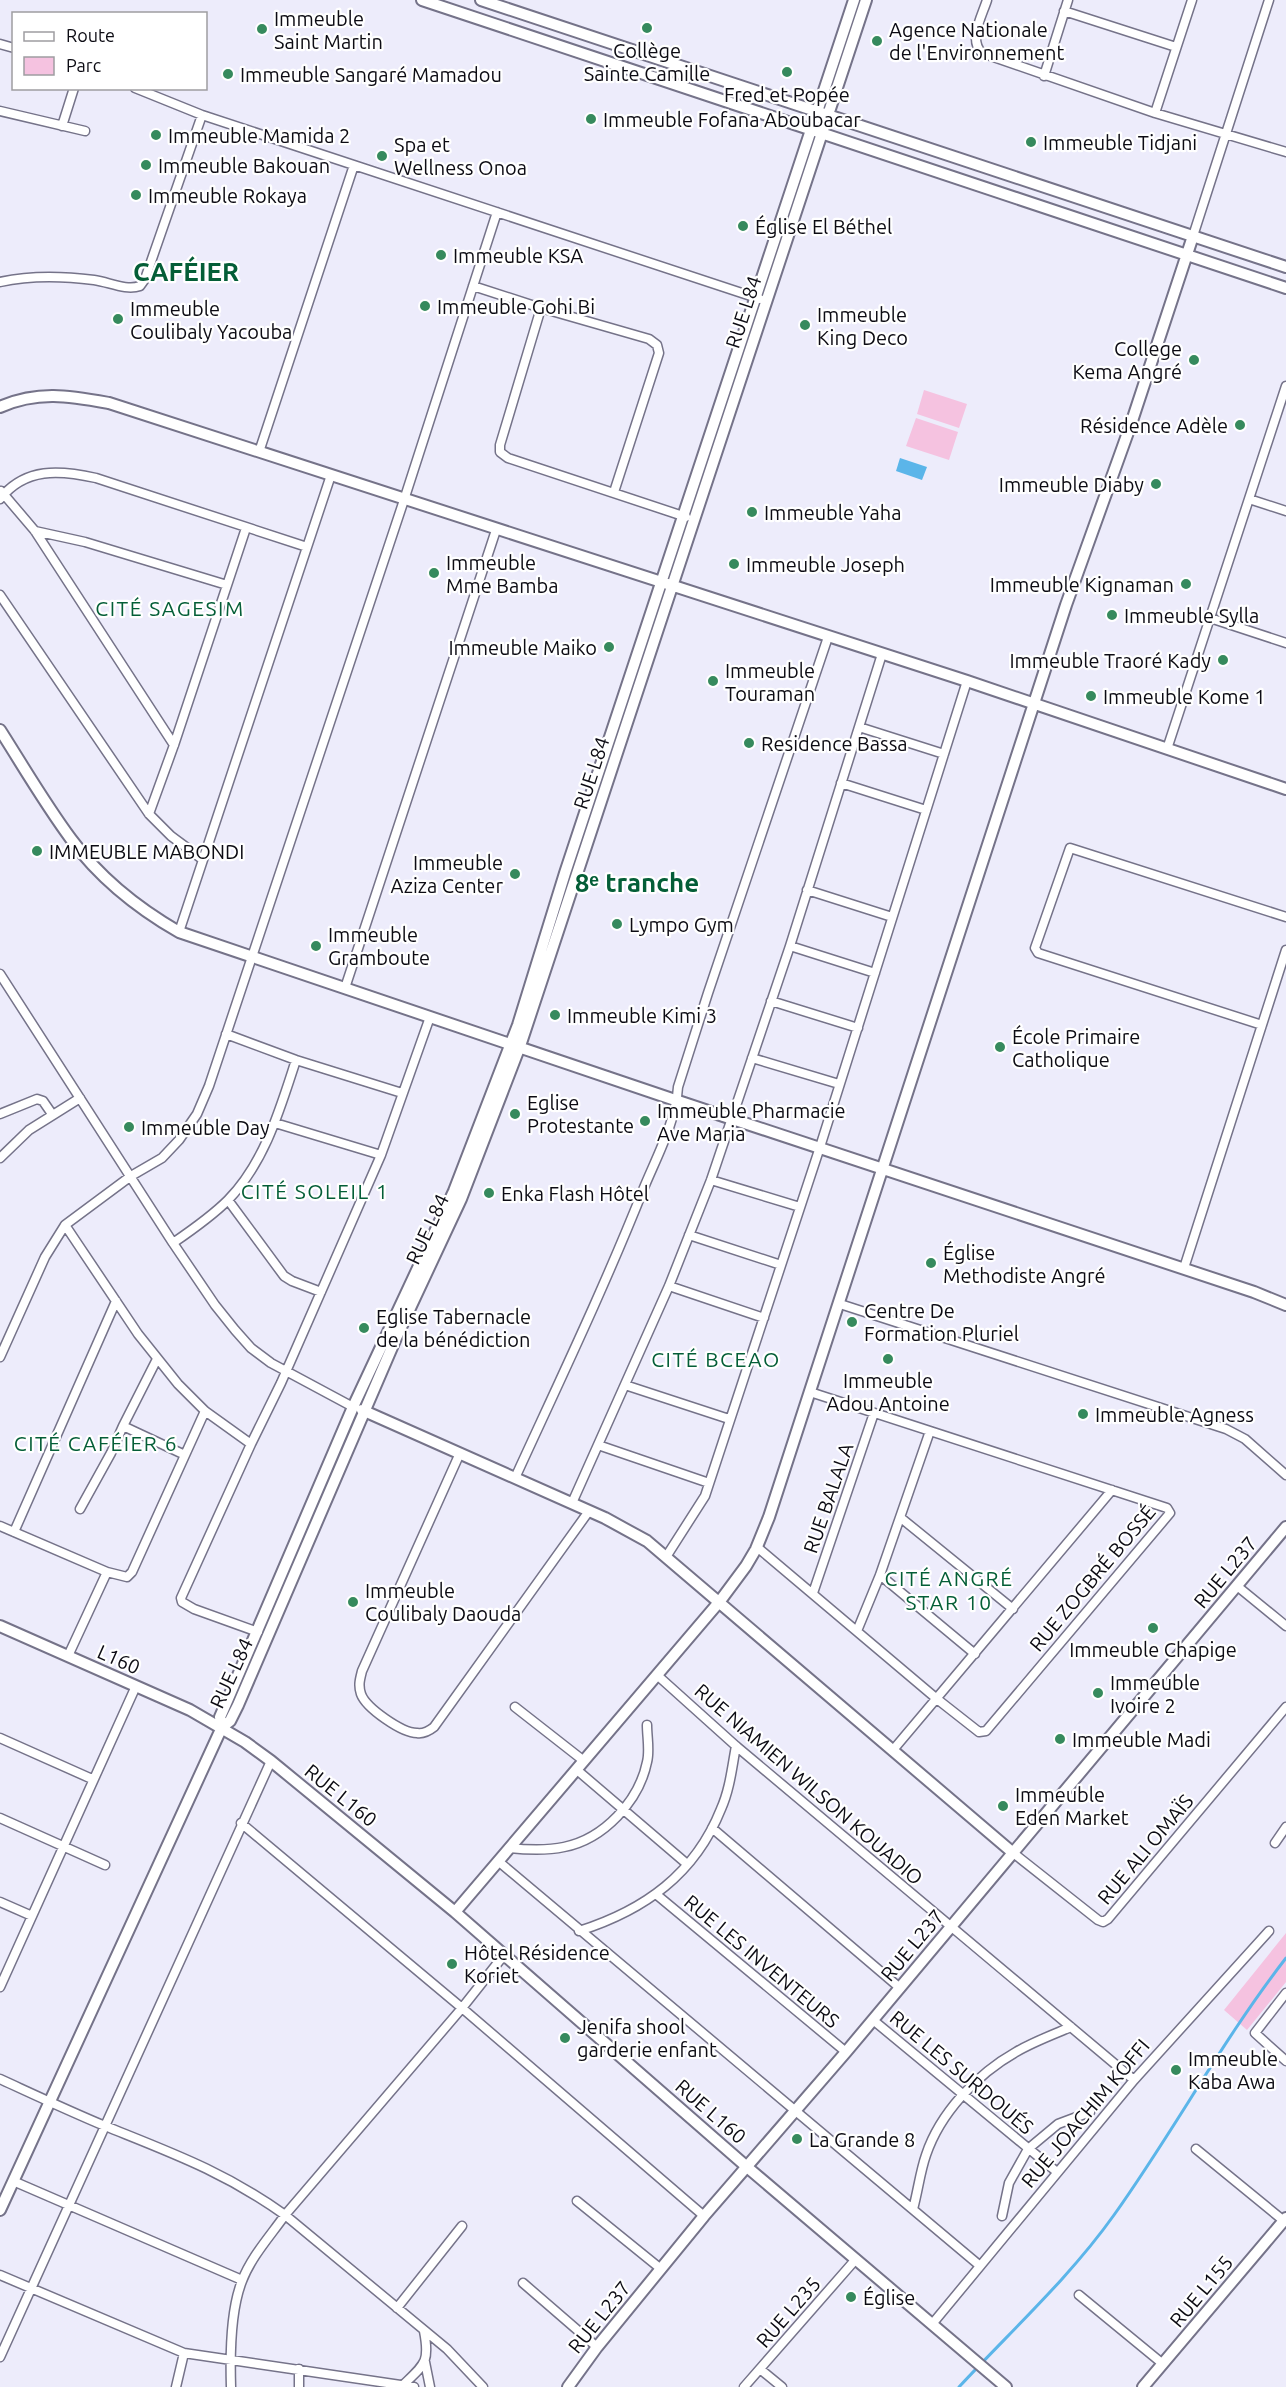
<svg xmlns="http://www.w3.org/2000/svg" width="1286" height="2387" font-family="Ubuntu,sans-serif">
<rect width="100%" height="100%" fill="#edecfb"/>
<path fill="#f5c2e0" d="M924,390L967,404L959,428L917,414Z
M916,418L958,432L949,460L906,446Z
M1286,1933V1982L1247,2030L1224,2010Z"/>
<path fill="#5bb5e9" d="M900,458L927,467L922,480L896,471Z"/>
<g fill="none" stroke-linecap="round" stroke-linejoin="round">
<path stroke="#5bb5e9" stroke-width="3" d="M959,2387C1011,2331 1070,2277 1114,2215C1174,2131 1223,2039 1286,1958"/>
<defs>
<path id="street" d="M987,0C982,16 968,40 982,53L1155,113L1286,152
M1064,11L1176,47
M0,44L14,48
M1044,76L1068,0
M135,88L202,115L760,299
M0,111L85,131
M1155,113L1192,0
M62,126L74,88
M1193,236L1269,0
M0,282C31,275 63,276 94,280C109,282 126,291 140,286L145,279L202,115
M473,286L541,308L649,339L657,345L659,353L614,492
M541,308L500,445V452L508,458L686,517
M259,452L354,165
M1,491L35,531L174,745
M0,499C25,467 60,470 96,478L307,547
M1249,499L1286,511
M35,531L85,542L227,585
M0,595L149,814L171,836L202,859
M1210,618L1286,643
M859,727L944,754
M1167,749L1286,386
M841,783L926,810
M149,814L174,745L246,528
M807,890L892,917
M179,932L331,475
M790,946L875,973
M0,974L173,1243L215,1305L235,1330L251,1348L271,1363L353,1407
M345,988L496,530
M771,1001L858,1028
M1262,1025L1038,953L1035,948L1070,848L1286,917
M226,1034L296,1060L402,1093
M752,1058L839,1084
M0,1114L37,1099L43,1101L52,1114
M275,1123L381,1155
M0,1158L29,1130L80,1098
M711,1180L800,1207
M228,1200L284,1276L292,1281L321,1292
M65,1225L138,1334L178,1384L205,1411L251,1444
M689,1235L781,1265
M173,1243C192,1230 212,1216 228,1200C265,1162 280,1109 296,1060
M1184,1268L1286,950
M669,1286L764,1318
M840,1304L1226,1429L1245,1439L1286,1475
M0,1357L45,1257L65,1225L131,1176L162,1158L179,1140L197,1114L209,1086L404,500L497,212
M625,1385L729,1419
M123,1426L157,1359
M598,1445L709,1483
M460,1453L362,1671C360,1679 358,1685 361,1694C366,1708 402,1733 417,1733C424,1734 429,1731 434,1727L589,1511
M515,1478C559,1382 604,1288 643,1190C656,1158 676,1122 678,1087L708,993L828,637
M572,1503L669,1286L711,1180L790,946L882,654
M80,1509L111,1453L123,1426L185,1455
M901,1518L1013,1609
M0,1526L107,1572
M14,1532L116,1301
M757,1547L937,1699L979,1732L986,1731L1170,1513L1167,1508L810,1392
M666,1557L705,1496L820,1147L967,681
M880,1575L975,1654
M1237,1586L1286,1626
M813,1593L874,1413
M857,1631L880,1575L930,1431
M258,1632L194,1609L182,1602L181,1598L251,1444L281,1383L381,1155L430,1017
M68,1656L107,1572L127,1577L132,1572L205,1411
M657,1675L736,1746L1134,2080
M515,1707L584,1761
M0,1738L92,1779
M893,1750L1112,1490
M577,1770L687,1864
M0,1818L105,1865
M241,1823L462,2008L704,2216
M712,1828L900,1988
M1275,1843L1286,1827
M509,1848C528,1850 546,1851 564,1847C604,1839 639,1801 647,1762C650,1751 647,1737 647,1725
M1012,1852L1098,1920L1103,1922L1108,1919L1286,1707
M498,1861L979,2265
M657,1895L846,2052
M0,1902L32,1916
M579,1931C645,1910 695,1874 721,1809C730,1789 732,1767 736,1746
M0,1987L136,1686
M1286,1993L1255,2033L1286,2061
M873,2020L1057,2172
M0,2079C35,2095 69,2111 105,2126C172,2153 225,2172 285,2215L447,2349L483,2387
M1196,2149L1284,2221
M13,2181L242,2280
M577,2201L661,2269
M913,2209C918,2191 920,2172 926,2155C940,2113 977,2074 1016,2052C1033,2042 1052,2035 1071,2027
M1002,2216L1009,2183L1028,2149L1058,2124L1090,2112
M0,2275L184,2353L414,2387
M523,2283L597,2347
M1079,2295L1163,2364
M397,2308L462,2226
M933,2323L1134,2080L1269,1931
M0,2357L271,1761
M425,2362L430,2387
M760,2369L782,2387
M403,2385C425,2364 430,2362 424,2331
M176,2387L184,2353
M231,2387C230,2355 230,2311 242,2281C251,2257 271,2235 285,2215L462,2008L504,1955
M299,2387V2369
M744,2387L856,2259"/>
<path id="secondary" d="M422,0L1286,288
M481,0L1286,267
M0,407C38,390 70,396 109,403L967,681L1286,789
M0,730C23,766 45,804 71,839C99,877 139,909 179,932L678,1101L1254,1292L1286,1305
M362,1410L605,1518L647,1541L1012,1852
M0,1626L190,1710L245,1742L271,1761L455,1912L747,2167L1006,2387
M222,1727L220,1717L227,1701L353,1407L454,1191L518,1025L565,873L854,0
M455,1912L720,1601L746,1566L756,1549L769,1517L1066,605L1131,424L1193,236
M0,2210L222,1727L230,1721L238,1705L396,1338L461,1199L520,1046L866,0
M568,2387L597,2347L704,2216L846,2052L1286,1527
M1143,2387L1286,2218"/>
</defs>
<use href="#street" stroke="#757389" stroke-width="11"/>
<use href="#secondary" stroke="#757389" stroke-width="14"/>
<use href="#street" stroke="#fff" stroke-width="8"/>
<use href="#secondary" stroke="#fff" stroke-width="10"/>
</g>
<g fill="#368a5d" stroke="#fff" stroke-width="2">
<circle cx="647" cy="28" r="6"/>
<circle cx="262" cy="29" r="6"/>
<circle cx="877" cy="41" r="6"/>
<circle cx="787" cy="72" r="6"/>
<circle cx="228" cy="74" r="6"/>
<circle cx="591" cy="119" r="6"/>
<circle cx="156" cy="135" r="6"/>
<circle cx="1031" cy="142" r="6"/>
<circle cx="382" cy="156" r="6"/>
<circle cx="146" cy="165" r="6"/>
<circle cx="136" cy="195" r="6"/>
<circle cx="743" cy="226" r="6"/>
<circle cx="441" cy="255" r="6"/>
<circle cx="425" cy="306" r="6"/>
<circle cx="118" cy="319" r="6"/>
<circle cx="805" cy="325" r="6"/>
<circle cx="1194" cy="360" r="6"/>
<circle cx="1240" cy="425" r="6"/>
<circle cx="1156" cy="484" r="6"/>
<circle cx="752" cy="512" r="6"/>
<circle cx="734" cy="564" r="6"/>
<circle cx="434" cy="573" r="6"/>
<circle cx="1186" cy="584" r="6"/>
<circle cx="1112" cy="615" r="6"/>
<circle cx="609" cy="647" r="6"/>
<circle cx="1223" cy="660" r="6"/>
<circle cx="713" cy="681" r="6"/>
<circle cx="1091" cy="696" r="6"/>
<circle cx="749" cy="743" r="6"/>
<circle cx="37" cy="851" r="6"/>
<circle cx="515" cy="874" r="6"/>
<circle cx="617" cy="924" r="6"/>
<circle cx="316" cy="946" r="6"/>
<circle cx="555" cy="1015" r="6"/>
<circle cx="1000" cy="1047" r="6"/>
<circle cx="515" cy="1114" r="6"/>
<circle cx="645" cy="1121" r="6"/>
<circle cx="129" cy="1127" r="6"/>
<circle cx="489" cy="1193" r="6"/>
<circle cx="931" cy="1263" r="6"/>
<circle cx="852" cy="1322" r="6"/>
<circle cx="364" cy="1328" r="6"/>
<circle cx="888" cy="1359" r="6"/>
<circle cx="1083" cy="1414" r="6"/>
<circle cx="353" cy="1602" r="6"/>
<circle cx="1153" cy="1628" r="6"/>
<circle cx="1098" cy="1693" r="6"/>
<circle cx="1060" cy="1739" r="6"/>
<circle cx="1003" cy="1806" r="6"/>
<circle cx="452" cy="1964" r="6"/>
<circle cx="565" cy="2038" r="6"/>
<circle cx="1176" cy="2070" r="6"/>
<circle cx="797" cy="2139" r="6"/>
<circle cx="851" cy="2297" r="6"/>
</g>
<g text-anchor="middle" dominant-baseline="central" stroke-width="4.5" stroke-linejoin="round" paint-order="stroke">
<g font-size="20" fill="#0c0b13" stroke="#fff" text-anchor="start">
<text x="274" y="18">Immeuble<tspan x="274" dy="23">Saint Martin</tspan></text>
<text x="889" y="29">Agence Nationale<tspan x="889" dy="23">de l'Environnement</tspan></text>
<text x="647" y="50" text-anchor="middle">Collège<tspan x="647" dy="23">Sainte Camille</tspan></text>
<text x="240" y="74">Immeuble Sangaré Mamadou</text>
<text x="787" y="94" text-anchor="middle">Fred et Popée</text>
<text x="603" y="119">Immeuble Fofana Aboubacar</text>
<text x="168" y="135">Immeuble Mamida 2</text>
<text x="1043" y="142">Immeuble Tidjani</text>
<text x="394" y="144">Spa et<tspan x="394" dy="23">Wellness Onoa</tspan></text>
<text x="158" y="165">Immeuble Bakouan</text>
<text x="148" y="195">Immeuble Rokaya</text>
<text x="755" y="226">Église El Béthel</text>
<text x="453" y="255">Immeuble KSA</text>
<text x="437" y="306">Immeuble Gohi Bi</text>
<text x="130" y="308">Immeuble<tspan x="130" dy="23">Coulibaly Yacouba</tspan></text>
<text x="817" y="314">Immeuble<tspan x="817" dy="23">King Deco</tspan></text>
<text x="1182" y="348" text-anchor="end">College<tspan x="1182" dy="23">Kema Angré</tspan></text>
<text x="1228" y="425" text-anchor="end">Résidence Adèle</text>
<text x="1144" y="484" text-anchor="end">Immeuble Diaby</text>
<text x="764" y="512">Immeuble Yaha</text>
<text x="446" y="562">Immeuble<tspan x="446" dy="23">Mme Bamba</tspan></text>
<text x="746" y="564">Immeuble Joseph</text>
<text x="1174" y="584" text-anchor="end">Immeuble Kignaman</text>
<text x="1124" y="615">Immeuble Sylla</text>
<text x="597" y="647" text-anchor="end">Immeuble Maiko</text>
<text x="1211" y="660" text-anchor="end">Immeuble Traoré Kady</text>
<text x="725" y="670">Immeuble<tspan x="725" dy="23">Touraman</tspan></text>
<text x="1103" y="696">Immeuble Kome 1</text>
<text x="761" y="743">Residence Bassa</text>
<text x="49" y="851">IMMEUBLE MABONDI</text>
<text x="503" y="862" text-anchor="end">Immeuble<tspan x="503" dy="23">Aziza Center</tspan></text>
<text x="629" y="924">Lympo Gym</text>
<text x="328" y="934">Immeuble<tspan x="328" dy="23">Gramboute</tspan></text>
<text x="567" y="1015">Immeuble Kimi 3</text>
<text x="1012" y="1036">École Primaire<tspan x="1012" dy="23">Catholique</tspan></text>
<text x="527" y="1102">Eglise<tspan x="527" dy="23">Protestante</tspan></text>
<text x="657" y="1110">Immeuble Pharmacie<tspan x="657" dy="23">Ave Maria</tspan></text>
<text x="141" y="1127">Immeuble Day</text>
<text x="501" y="1193">Enka Flash Hôtel</text>
<text x="943" y="1252">Église<tspan x="943" dy="23">Methodiste Angré</tspan></text>
<text x="864" y="1310">Centre De<tspan x="864" dy="23">Formation Pluriel</tspan></text>
<text x="376" y="1316">Eglise Tabernacle<tspan x="376" dy="23">de la bénédiction</tspan></text>
<text x="888" y="1380" text-anchor="middle">Immeuble<tspan x="888" dy="23">Adou Antoine</tspan></text>
<text x="1095" y="1414">Immeuble Agness</text>
<text x="365" y="1590">Immeuble<tspan x="365" dy="23">Coulibaly Daouda</tspan></text>
<text x="1153" y="1649" text-anchor="middle">Immeuble Chapige</text>
<text x="1110" y="1682">Immeuble<tspan x="1110" dy="23">Ivoire 2</tspan></text>
<text x="1072" y="1739">Immeuble Madi</text>
<text x="1015" y="1794">Immeuble<tspan x="1015" dy="23">Eden Market</tspan></text>
<text x="464" y="1952">Hôtel Résidence<tspan x="464" dy="23">Koriet</tspan></text>
<text x="577" y="2026">Jenifa shool<tspan x="577" dy="23">garderie enfant</tspan></text>
<text x="1188" y="2058">Immeuble<tspan x="1188" dy="23">Kaba Awa</tspan></text>
<text x="809" y="2139">La Grande 8</text>
<text x="863" y="2297">Église</text>
</g>
<g font-size="20" fill="#0c0b13" stroke="#fff">
<text transform="translate(743 312) rotate(-72)">RUE L84</text>
<text transform="translate(591 773) rotate(-72)">RUE L84</text>
<text transform="translate(427 1229) rotate(-65)">RUE L84</text>
<text transform="translate(828 1498) rotate(-71)">RUE BALALA</text>
<text transform="translate(1225 1572) rotate(-50)">RUE L237</text>
<text transform="translate(1092 1578) rotate(-50)">RUE ZOGBRÉ BOSSÉ</text>
<text transform="translate(119 1659) rotate(24)">L160</text>
<text transform="translate(231 1673) rotate(-65)">RUE L84</text>
<text transform="translate(809 1784) rotate(41)">RUE NIAMIEN WILSON KOUADIO</text>
<text transform="translate(341 1795) rotate(39)">RUE L160</text>
<text transform="translate(1145 1849) rotate(-50)">RUE ALI OMAÏS</text>
<text transform="translate(912 1945) rotate(-50)">RUE L237</text>
<text transform="translate(762 1961) rotate(40)">RUE LES INVENTEURS</text>
<text transform="translate(962 2072) rotate(40)">RUE LES SURDOUÉS</text>
<text transform="translate(711 2111) rotate(41)">RUE L160</text>
<text transform="translate(1085 2113) rotate(-50)">RUE JOACHIM KOFFI</text>
<text transform="translate(1201 2291) rotate(-50)">RUE L155</text>
<text transform="translate(788 2312) rotate(-49)">RUE L235</text>
<text transform="translate(599 2317) rotate(-51)">RUE L237</text>
</g>
<g font-size="21" letter-spacing="1.5" fill="#045e37" stroke="#fff">
<text x="170" y="608">CITÉ SAGESIM</text>
<text x="315" y="1191">CITÉ SOLEIL 1</text>
<text x="716" y="1359">CITÉ BCEAO</text>
<text x="96" y="1443">CITÉ CAFÉIER 6</text>
<text x="949" y="1578">CITÉ ANGRÉ<tspan x="949" dy="24">STAR 10</tspan></text>
</g>
<g font-size="26" font-weight="bold" fill="#045e37" stroke="#fff">
<text x="186" y="271">CAFÉIER</text>
<text x="637" y="882">8ᵉ tranche</text>
</g>
</g>
<rect x="12" y="12" width="195" height="78" fill="#ffffff" stroke="#9e9da1" stroke-width="1.5"/>
<rect x="24" y="32" width="30" height="9" fill="#ffffff" stroke="#9e9da1" stroke-width="1.5"/>
<text x="66" y="42" font-size="18" fill="#0c0b13">Route</text>
<rect x="24" y="57" width="30" height="18" fill="#f5c2e0" stroke="#9e9da1" stroke-width="1.5"/>
<text x="66" y="72" font-size="18" fill="#0c0b13">Parc</text>
</svg>
